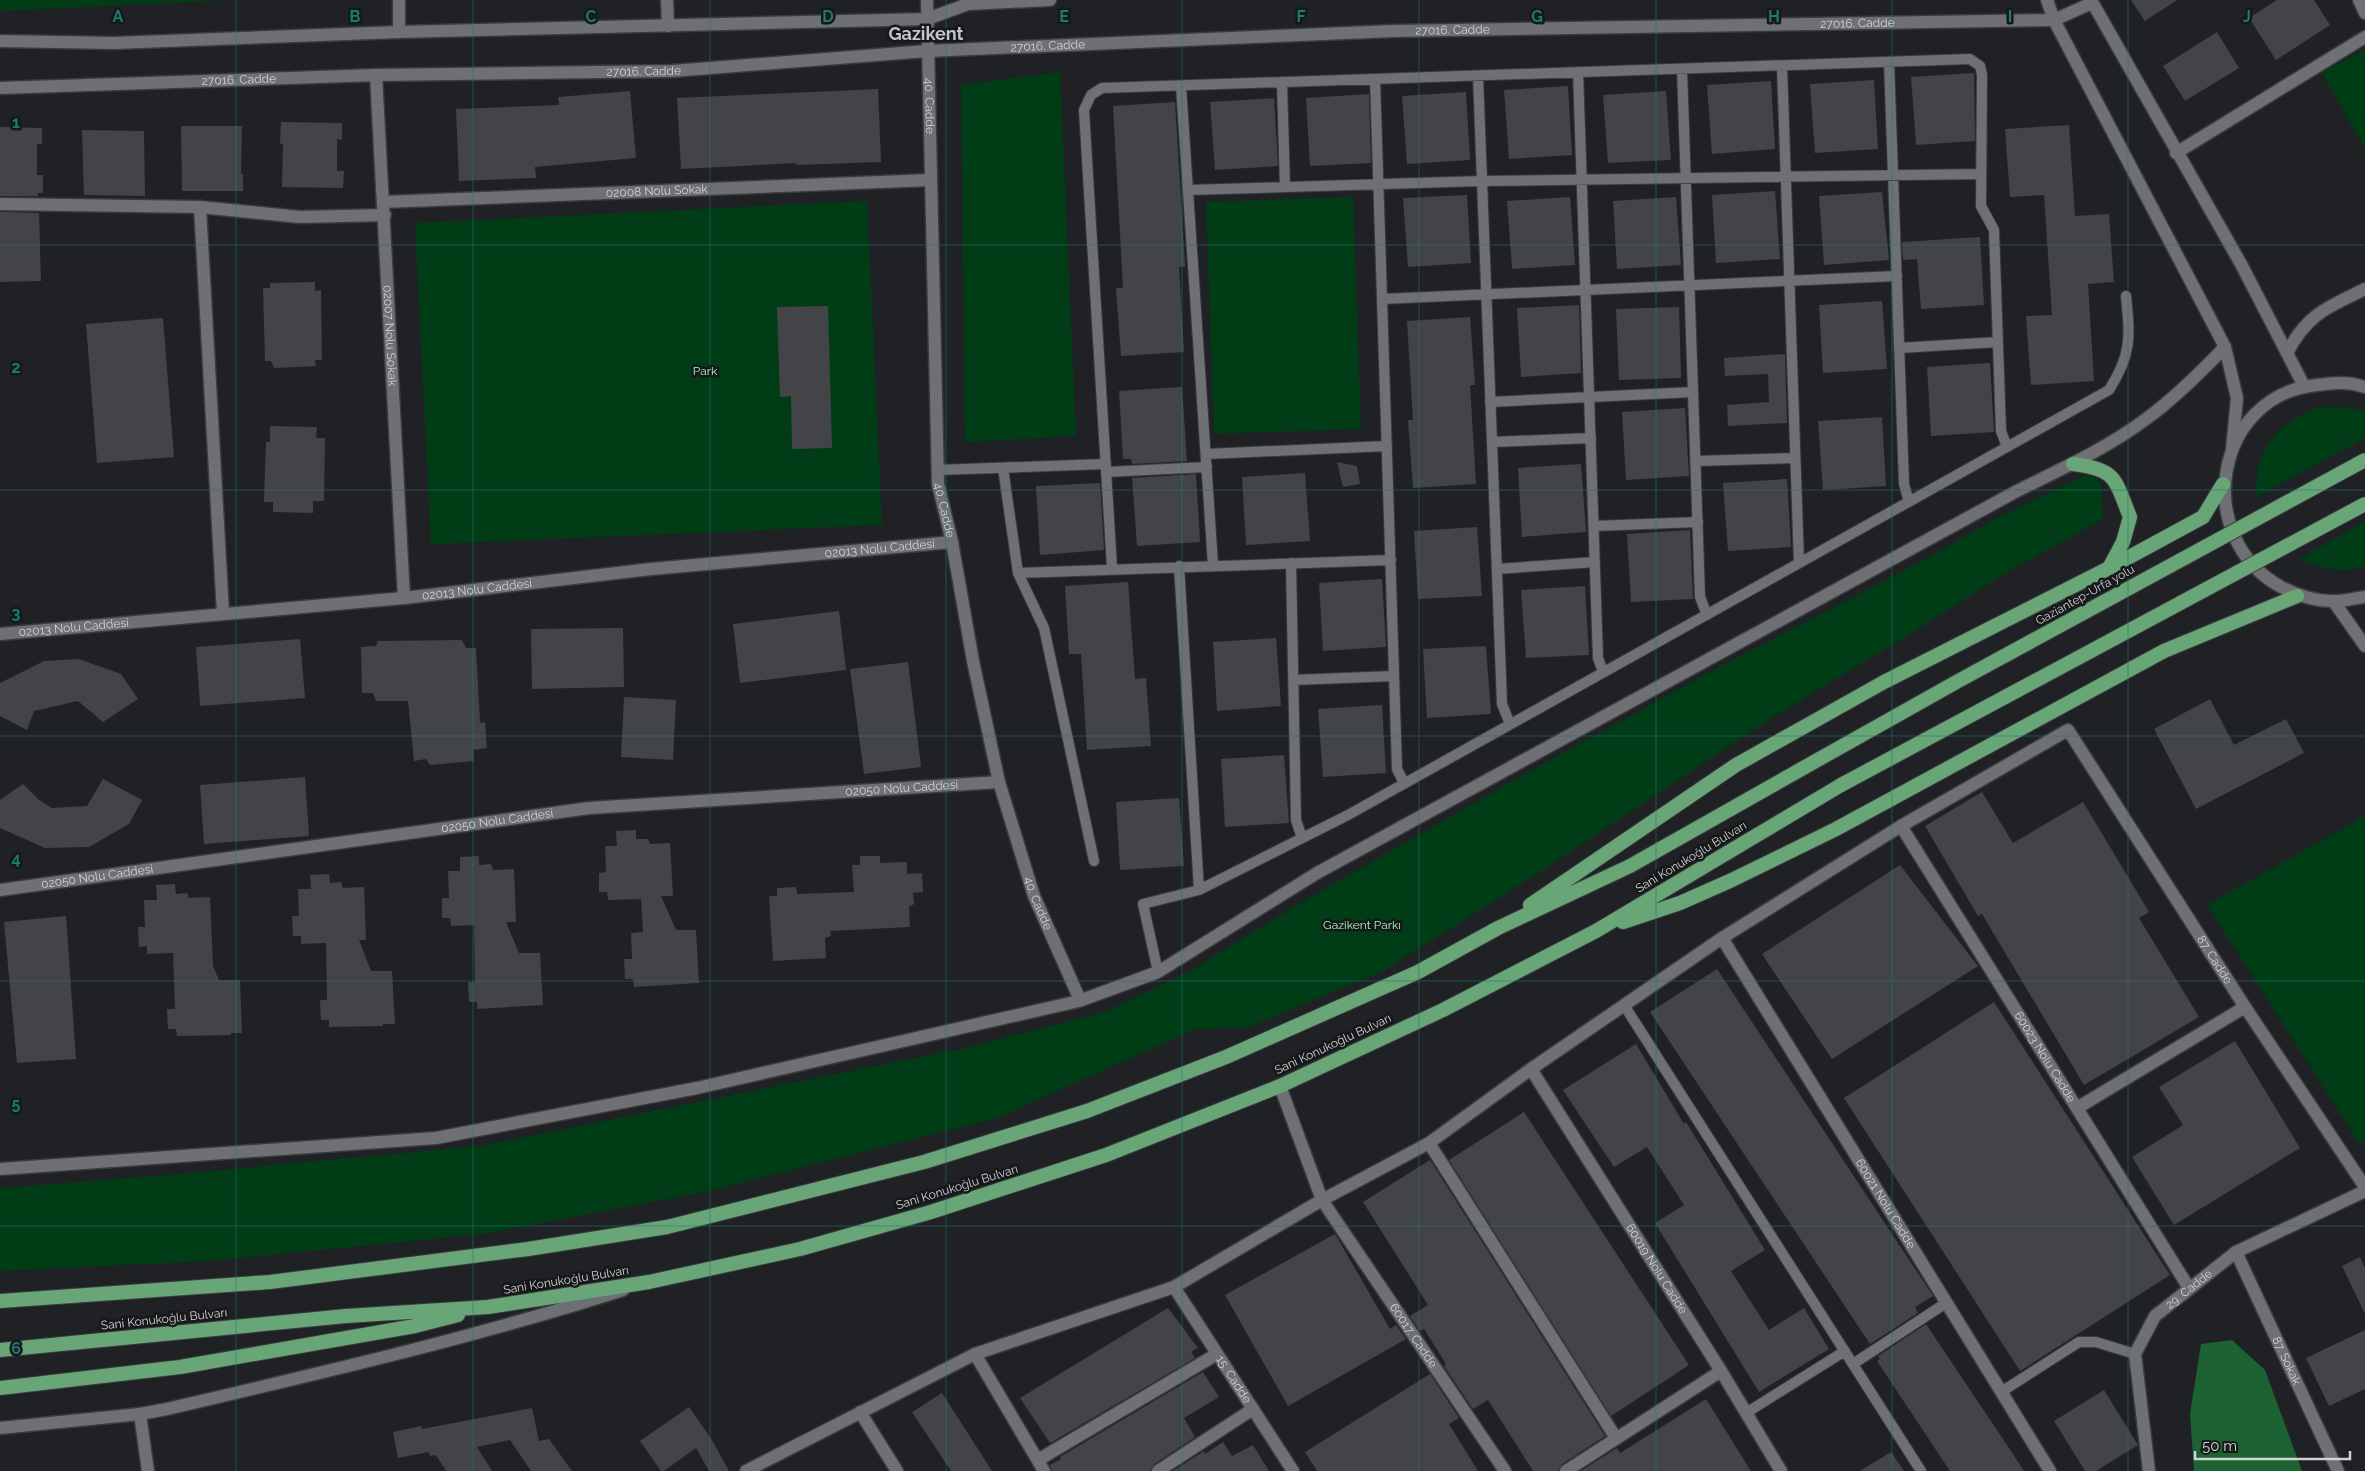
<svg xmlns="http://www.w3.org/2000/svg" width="2365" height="1471" font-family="Raleway,sans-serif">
<rect width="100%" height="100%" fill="#202124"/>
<path fill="#003d17" d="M0,0H233L0,11Z
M2365,50V150L2322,72Z
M1060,72L1076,436L965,442L961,85Z
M1353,197L1361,429L1214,434L1206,202Z
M867,201L882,525L431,544L415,223Z
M2318,407H2344L2365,411V438L2256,497C2257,486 2256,472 2260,461C2270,433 2291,419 2318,407Z
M2091,473L2101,484L2103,519L2001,576L1907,636L1773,717L1535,875L1383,971L1247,1028L1196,1029L997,1118L705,1192L483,1234L209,1261L0,1271V1188L180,1174L479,1146L966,1048L1105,1012L1187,973L1297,905L1511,782L1712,671L1926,559L1997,518Z
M2365,521V566C2342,575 2321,567 2298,560Z
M2365,816V1142L2360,1144L2207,905Z"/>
<path fill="#1d6233" d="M2232,1340L2265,1370L2302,1471H2194L2190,1414L2201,1344Z"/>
<path fill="#434447" d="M2131,0H2177L2145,21Z
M2277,0H2314L2330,25L2276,60L2249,18Z
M2217,32L2239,68L2185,101L2163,66Z
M1974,73L1975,141L1916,145L1911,77Z
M1874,80L1878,149L1815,153L1810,84Z
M1771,81L1775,149L1712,154L1707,85Z
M1568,86L1572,155L1509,159L1504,90Z
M878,89L881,162L796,165L795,163L681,169L677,98Z
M630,91L636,158L535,167L536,178L459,181L456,109L559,105L558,97Z
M1666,91L1671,160L1608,163L1603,95Z
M1466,92L1470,160L1407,164L1402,96Z
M1369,94L1371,163L1310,166L1306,98Z
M1274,98L1278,166L1215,170L1210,102Z
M1175,102L1185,266L1179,267L1184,352L1121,356L1116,288H1123L1113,106Z
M281,122L342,123V140L337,139V171H344L343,188L282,187L283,144H280Z
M2069,125L2075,216L2109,214L2114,282L2088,284L2094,381L2031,385L2026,316L2052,315L2044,195L2010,197L2005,129Z
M181,126H242L241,174H243V191H182Z
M0,127L42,128V144H37V175H43V193H38V196H0Z
M82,130L144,131L145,196L84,195Z
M1775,191L1780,259L1716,263L1712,195Z
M1882,192L1889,260L1824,265L1819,196Z
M1467,195L1471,263L1408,267L1403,198Z
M1570,197L1575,265L1512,269L1507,201Z
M1676,197L1681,265L1617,269L1613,201Z
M0,212L39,213L41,281L0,282Z
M1980,237L1984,305L1921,309L1917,259L1903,260L1902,242Z
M315,282V291L321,290L322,360H315L316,366L274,368L271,361H265L263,288H270V283Z
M1882,301L1887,369L1823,373L1819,305Z
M1579,305L1581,373L1521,377L1517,308Z
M828,306L832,448L792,449L791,396L780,397L777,307Z
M1679,307L1681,378L1619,380L1616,309Z
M1470,317L1475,385H1470L1476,484L1413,488L1408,420H1413L1407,321Z
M163,318L174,457L97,463L86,324Z
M1785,354L1787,423L1728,426L1727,405L1769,402L1768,374L1725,376L1724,358Z
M1990,363L1994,432L1931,436L1927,367Z
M1182,387L1187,461L1132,464L1131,459H1123L1119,391Z
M1685,408L1689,476L1626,480L1622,412Z
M1882,417L1886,486L1823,490L1818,421Z
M270,426L317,427L316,438H325L324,501H313V513L273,512V502H264L266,442H270Z
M1337,462L1357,466L1360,484L1343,487Z
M1581,464L1586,532L1522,537L1518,468Z
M1305,473L1310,541L1246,545L1242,477Z
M1196,474L1200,542L1137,546L1132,478Z
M1787,479L1791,547L1728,551L1723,483Z
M1100,483L1104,550L1040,555L1036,486Z
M1477,527L1482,596L1418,599L1414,531Z
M1690,530L1693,599L1631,602L1627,534Z
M1382,579L1386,647L1323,651L1319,583Z
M1128,582L1135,679L1146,678L1151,746L1087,750L1081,654H1069L1065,586Z
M1585,586L1589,655L1526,658L1521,590Z
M839,611L846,670L740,683L733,624Z
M623,628L624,687L532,689L531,629Z
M1276,638L1281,706L1217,711L1213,642Z
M300,639L305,698L200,706L196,647Z
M462,640L466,648H476L480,723L485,722L487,748L473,750L474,761L430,765L426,759L414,761L408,701H376L373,693H362L361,647L376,646L378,641Z
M1486,646L1491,714L1427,718L1423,649Z
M79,659L121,674L138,699L103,722L78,701L34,711L27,730L0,716V683L44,661Z
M908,662L921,767L864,774L850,669Z
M624,697L676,700L673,760L621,757Z
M2210,699L2234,745L2286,719L2304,753L2196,809L2154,729Z
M1382,705L1386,773L1323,777L1318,709Z
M1284,755L1289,823L1225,827L1221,759Z
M305,777L309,836L204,844L200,785Z
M103,779L142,800L129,824L89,847L45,848L0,828V800L23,784L39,800L52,808L87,806Z
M1982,792L2013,843L2083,802L2149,912L2139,918L2199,1017L2084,1085L1982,914L1978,916L1925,826Z
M1179,798L1184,866L1120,870L1116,802Z
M636,830V839H648L650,844L670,843L673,896H661L676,930H696L699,983L634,987L633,979H625L624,959H632L631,933L643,932L641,899L608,900L607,892H599V873L606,872L605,846H617L616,831Z
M479,856V865L491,864L493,870L514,869L516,922H506L519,953H540L543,1005L477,1009V1002H469L468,982H475L474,925L451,926L450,918H442V898H449L448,871H460V857Z
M860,856H880V863L907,862V874L922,873L923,892L913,893L914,904L909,907L910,927L830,931L831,936L825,938L826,958L773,961L769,896H777V888L796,887L797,894L854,892L852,865H860Z
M1900,865L1978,966L1832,1059L1762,954Z
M329,874L330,883L341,882L343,888L364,887L366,940H359L371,971H392L395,1024H383V1026L329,1027V1020H321L320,1000H327L326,943L301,944V936H293L292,916H299L298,889H311L310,875Z
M175,884L176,894L187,893L189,898L210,897L213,966L219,980H240L242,1033H231V1035L177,1036L176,1029H168L167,1009H175L173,953L147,954V946L139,947L138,927H145L144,900H157L156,885Z
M66,916L76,1059L17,1063L4,922Z
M1717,969L1933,1296L1915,1307L1918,1313L1870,1344L1650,1012Z
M1994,1002L2170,1275L2020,1371L1844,1098Z
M2235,1041L2300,1148L2174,1225L2132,1157L2183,1125L2159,1087Z
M1636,1044L1684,1124L1686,1122L1765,1250L1731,1271L1769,1330L1804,1308L1829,1349L1759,1392L1655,1223L1684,1205L1647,1147L1614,1167L1563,1090Z
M1524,1112L1689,1365L1611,1416L1449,1160Z
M1430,1160L1605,1436L1562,1464L1558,1471H1533L1488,1400L1473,1409L1444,1366L1446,1364L1424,1329L1420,1331L1410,1316L1428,1305L1363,1202Z
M1335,1234L1390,1329L1396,1325L1406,1339L1288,1406L1225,1295Z
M2360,1257L2365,1268V1314L2342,1266Z
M1168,1308L1198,1348L1191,1352L1195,1358L1050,1443L1020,1398Z
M1926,1324L2011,1451L2024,1471H1950L1877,1361L1880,1359L1878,1356Z
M2365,1330V1389L2329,1406L2306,1358Z
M1203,1372L1219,1397L1184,1418L1195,1437L1154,1464L1150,1471H1052L1050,1465L1061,1459L1060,1457Z
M1430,1374L1459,1418L1449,1424L1478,1471H1317L1305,1452Z
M2104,1390L2138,1445L2096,1471H2085L2054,1421Z
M942,1393L992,1471H951L912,1412Z
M1706,1399L1751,1471H1581L1617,1448L1620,1453Z
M689,1407L712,1440L729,1471H709L696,1448L664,1471H661L640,1441Z
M532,1408L539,1441L549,1439L572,1471H531L510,1440L477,1447L492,1471H446L436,1455L430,1456L429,1452L398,1458L393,1432L421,1426L422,1429Z
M1223,1442L1232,1456L1253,1445L1269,1471H1173L1204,1451L1205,1454Z
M1891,1452L1904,1471H1860Z"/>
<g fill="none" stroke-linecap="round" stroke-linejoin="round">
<defs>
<path id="service" d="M1889,62L1904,484L1909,502
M1782,66L1799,563
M1682,69L1700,597L1707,615
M1578,72L1598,658L1603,672
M1478,76L1502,704L1510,724
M1375,79L1397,769L1404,783
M1282,82L1285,187
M1181,86L1213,565
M1188,190L1482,181L1981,174
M1382,299L1897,276
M1899,348L1998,342
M1490,402L1693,392
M1492,442L1591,438
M1206,454L1387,446
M1696,461L1795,458
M1003,468L1018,573L1044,628L1094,861
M937,470L1106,464
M1106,472L1207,467
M1594,526L1698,522
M1291,563L1296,820L1302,838
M1179,566L1199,890
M1112,568L1084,110L1091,95L1102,88L1970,59L1980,66L1982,75L1981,206L1994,230L2001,431L2007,447
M1497,569L1595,562
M1018,573L1391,560
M1293,680L1394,676
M1158,972L1143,904L1199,890L1348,815L2109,390C2132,354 2130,337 2126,296
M1624,1005L1921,1471
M1853,1364L1946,1303
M2001,1392L2079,1342H2096L2135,1354
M1746,1413L1845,1351"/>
<g id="minor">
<path d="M399,0V32"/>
<path d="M667,0L668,26"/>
<path d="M2359,0L2365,13"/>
<path id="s1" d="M376,75L404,598"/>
<path d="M2176,153L2365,37"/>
<path id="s2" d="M383,202L930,180"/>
<path d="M0,204L200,207L300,217L385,215"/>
<path d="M200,207L223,613"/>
<path id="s3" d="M0,634L404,598L651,569L952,542"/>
<path id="s4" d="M1901,826L2189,1288"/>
<path id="s5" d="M0,890L589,808L999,782"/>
<path id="s6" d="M1722,938L2050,1471"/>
<path id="s7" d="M1531,1069L1721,1371L1781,1471"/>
<path id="s8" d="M1280,1086L1322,1200L1505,1471"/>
<path d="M2077,1108L2245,1007"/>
<path d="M1429,1143L1616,1438"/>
<path id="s9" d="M2236,1252L2338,1471"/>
<path id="s10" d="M1174,1287L1293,1471"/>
<path d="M975,1354L1044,1471"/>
<path d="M860,1412L897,1471"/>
<path d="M140,1414L148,1471"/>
<path d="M0,1428L140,1414L167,1409C321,1373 473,1338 623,1290"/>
<path d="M1038,1460L1217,1354"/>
<path id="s11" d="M746,1471L975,1354L1174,1287L1322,1200L1429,1143L1531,1069L1722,938L1901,826L2068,730L2245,1007L2365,1187"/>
<path d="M1158,1471L1253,1409"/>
<path d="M1566,1471L1721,1371"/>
<path id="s12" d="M2149,1471L2135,1354L2155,1316L2236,1252L2365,1191"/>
</g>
<g id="tertiary">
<path id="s13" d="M927,0L938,484L952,542L973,661L999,782L1034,896L1080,1000"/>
<path d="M2047,0L2054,20L2225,347L2237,398L2232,449"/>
<path d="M2091,0L2241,264L2304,386"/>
<path d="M0,41L114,43L399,32L927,19L968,4L1050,0"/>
<path id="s14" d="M0,88L376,75L672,71L927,51L1393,31L2054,20L2092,3"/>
<path d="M2287,353C2307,314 2328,307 2365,289"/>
<path d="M0,1169L436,1138L697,1088L1079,1001L1158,972L1317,873L2015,492C2059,470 2106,449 2146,419C2175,398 2200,373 2225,347"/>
</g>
<path id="secondary" d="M2365,387C2347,381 2336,383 2317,385C2214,395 2191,537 2281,587C2297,595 2317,602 2335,601C2345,601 2355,598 2365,597
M2334,602L2365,646"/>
<path id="trunk" d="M2073,464C2117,469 2115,480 2130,517L2123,542L2109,568
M1530,905L1736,765L1884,682L2109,568L2203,517L2223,484
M1623,922L1680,903L1732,880L1836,829L2164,651L2297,596
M0,1301L270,1282L528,1249L667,1227L924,1162L1087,1111L1226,1057L1418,972L1498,928L1630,866L1821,758
M0,1350L346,1316L488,1307L649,1282L800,1249L931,1212L1106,1155L1280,1086L1443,1010L1596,931L1841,785
M0,1388L180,1367L415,1326L458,1315"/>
</defs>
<use href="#service" stroke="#3a3b3d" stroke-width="12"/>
<use href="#minor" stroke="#3a3b3d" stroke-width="15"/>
<use href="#tertiary" stroke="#3a3b3d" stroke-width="15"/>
<use href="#secondary" stroke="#3a3b3d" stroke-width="15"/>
<use href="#trunk" stroke="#3a3b3d" stroke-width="16"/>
<use href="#service" stroke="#6e7073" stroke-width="10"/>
<use href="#minor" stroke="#6e7073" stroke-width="12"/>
<use href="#tertiary" stroke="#6e7073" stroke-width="12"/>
<use href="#secondary" stroke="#6e7073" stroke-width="12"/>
<use href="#trunk" stroke="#68a677" stroke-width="14"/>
<defs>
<path id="trunk-bridge" d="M1821,758L1960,680L2365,460
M1841,785L2365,504"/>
</defs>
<use href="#trunk-bridge" stroke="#3a3b3d" stroke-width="16" stroke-linecap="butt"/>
<use href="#trunk-bridge" stroke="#68a677" stroke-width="14"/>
</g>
<path fill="none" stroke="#197b73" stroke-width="1" stroke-opacity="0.55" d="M236,0V1471M473,0V1471M710,0V1471M946,0V1471M1182,0V1471M1419,0V1471M1656,0V1471M1892,0V1471M2128,0V1471M0,245H2365M0,490H2365M0,736H2365M0,981H2365M0,1226H2365"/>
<g text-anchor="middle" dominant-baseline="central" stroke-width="5" stroke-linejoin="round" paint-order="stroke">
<g font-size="12" fill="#d1d2d4" stroke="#17181a">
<text stroke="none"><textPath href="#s14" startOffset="1859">27016. Cadde</textPath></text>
<text stroke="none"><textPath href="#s14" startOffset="1454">27016. Cadde</textPath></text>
<text stroke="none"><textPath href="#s14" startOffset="1049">27016. Cadde</textPath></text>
<text stroke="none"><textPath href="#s14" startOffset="644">27016. Cadde</textPath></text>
<text stroke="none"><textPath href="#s14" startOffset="239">27016. Cadde</textPath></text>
<text stroke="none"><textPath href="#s13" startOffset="106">40. Cadde</textPath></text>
<text stroke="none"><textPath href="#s2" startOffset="274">02008 Nolu Sokak</textPath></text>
<text stroke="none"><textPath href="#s1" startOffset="261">02007 Nolu Sokak</textPath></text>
<text stroke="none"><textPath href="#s13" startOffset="511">40. Cadde</textPath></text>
<text stroke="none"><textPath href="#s3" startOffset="884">02013 Nolu Caddesi</textPath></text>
<text stroke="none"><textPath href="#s3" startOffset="479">02013 Nolu Caddesi</textPath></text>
<text transform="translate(2085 595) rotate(-29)">Gaziantep-Urfa yolu</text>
<text stroke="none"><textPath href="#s3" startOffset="74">02013 Nolu Caddesi</textPath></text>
<text stroke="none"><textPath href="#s5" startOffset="908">02050 Nolu Caddesi</textPath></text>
<text stroke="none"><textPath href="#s5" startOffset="502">02050 Nolu Caddesi</textPath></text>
<text transform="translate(1691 857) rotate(-31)">Sani Konukoğlu Bulvarı</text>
<text stroke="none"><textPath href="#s5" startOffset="98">02050 Nolu Caddesi</textPath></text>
<text stroke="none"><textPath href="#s13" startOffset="916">40. Cadde</textPath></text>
<text stroke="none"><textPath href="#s11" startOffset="1794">87. Cadde</textPath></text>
<text transform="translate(1333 1044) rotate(-25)">Sani Konukoğlu Bulvarı</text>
<text stroke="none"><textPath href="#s4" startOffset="272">60023 Nolu Cadde</textPath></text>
<text transform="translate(957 1187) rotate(-17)">Sani Konukoğlu Bulvarı</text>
<text stroke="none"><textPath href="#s6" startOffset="312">60021 Nolu Cadde</textPath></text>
<text stroke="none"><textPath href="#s7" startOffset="236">60019 Nolu Cadde</textPath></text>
<text transform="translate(566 1280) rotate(-9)">Sani Konukoğlu Bulvarı</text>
<text stroke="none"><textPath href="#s12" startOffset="204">29. Cadde</textPath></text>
<text transform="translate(164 1319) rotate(-6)">Sani Konukoğlu Bulvarı</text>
<text stroke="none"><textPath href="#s8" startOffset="285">60017. Cadde</textPath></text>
<text stroke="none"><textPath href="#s9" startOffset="120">87. Sokak</textPath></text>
<text stroke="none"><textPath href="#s10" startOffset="110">15. Cadde</textPath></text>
</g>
<g font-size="12" fill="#a3fab6" stroke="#17181a">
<text x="705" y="371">Park</text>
<text x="1362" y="925">Gazikent Parkı</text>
</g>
<g font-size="18" font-weight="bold" fill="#c3c4c8" stroke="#17181a">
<text x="926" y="33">Gazikent</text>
</g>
</g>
<g font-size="16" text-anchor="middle" font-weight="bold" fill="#197b73" stroke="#17181a" stroke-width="5" stroke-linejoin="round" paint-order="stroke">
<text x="118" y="22">A</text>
<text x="355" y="22">B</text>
<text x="591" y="22">C</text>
<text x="828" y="22">D</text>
<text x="1064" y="22">E</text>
<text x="1301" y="22">F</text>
<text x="1537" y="22">G</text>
<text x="1774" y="22">H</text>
<text x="2010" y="22">I</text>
<text x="2247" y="22">J</text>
<text x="16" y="128">1</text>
<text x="16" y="373">2</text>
<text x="16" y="619">3</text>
<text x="16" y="864">4</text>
<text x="16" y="1109">5</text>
<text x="16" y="1354">6</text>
</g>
<path d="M2195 1451v8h155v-8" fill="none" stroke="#d1d2d4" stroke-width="2.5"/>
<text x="2202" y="1451" font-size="15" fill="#d1d2d4" stroke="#17181a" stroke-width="4" paint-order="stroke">50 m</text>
</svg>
